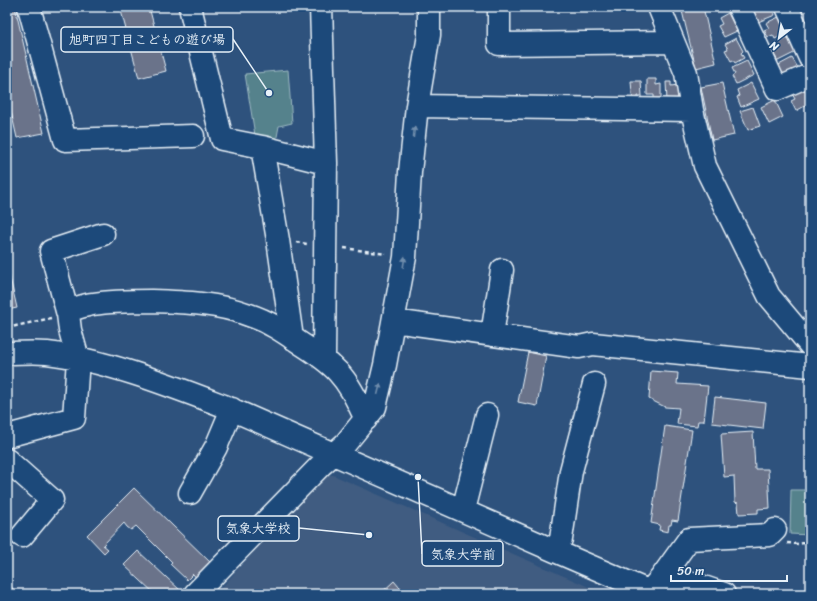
<svg xmlns="http://www.w3.org/2000/svg" width="817" height="601" font-family="Sriracha,'Klee One',sans-serif">
<rect width="100%" height="100%" fill="#2e527d"/>
<filter id="ink" filterUnits="userSpaceOnUse"><feTurbulence type="fractalNoise" baseFrequency=".025" numOctaves="2"/><feDisplacementMap in="SourceGraphic" scale="8" xChannelSelector="R" yChannelSelector="G"/><feConvolveMatrix kernelMatrix="1 2 1 2 8 2 1 2 1" color-interpolation-filters="sRGB"/></filter>
<g filter="url(#ink)">
<path fill="#405c81" d="M322,475H333L605,594H216Z"/>
<path fill="#55828c" stroke="#9ebac2" d="M288,70L292,123L279,126L276,142L256,141L245,74Z
M791,490H810V535L790,534Z"/>
<path fill="#6a738a" stroke="#e8f1f8" d="M7,7H15L44,133L17,138L7,94Z
M120,7H149L166,71L139,78Z
M681,7H703L716,63L696,68Z
M752,7H771L775,15L758,22L749,13L753,11Z
M728,13L737,31L724,37L718,26L722,24L719,18Z
M781,16L789,32L775,39L773,35L768,37L764,30L769,28L766,23Z
M788,37L796,52L778,61L773,53L779,50L775,43Z
M736,38L743,51L741,53L744,58L735,63L733,60L731,61L725,50L728,49L725,44Z
M792,58L800,71L785,80L777,66Z
M747,61L754,75L736,84L732,76L735,74L732,68Z
M647,79H656V85L661,84V105H654V95H647Z
M631,81H641L642,96H638V104L633,105Z
M666,82H671V86L678,85L679,101H667Z
M722,83L734,135L712,140L701,87Z
M751,83L759,99L741,107L737,97L739,96L737,90Z
M805,87L810,96V103L796,111L791,101L795,99L792,94Z
M775,100L783,117L769,124L761,107Z
M753,107L760,126L748,130L740,111Z
M7,265L17,308L7,310Z
M528,352L546,356L537,406L518,402Z
M651,371L678,373L677,384L708,386L704,421H698L697,426L677,424L679,408L665,407L649,399Z
M715,397L766,403L763,429L712,423Z
M665,426L692,430L678,521L672,520L671,525H669L668,532L659,530L660,525L651,523Z
M753,432L755,469H768L770,508L758,509V513L739,514L738,503L735,502L734,476L724,477L721,434Z
M134,488L212,564L197,579L193,574L187,580L170,564L172,562L136,526L131,530L127,527L124,523L103,545L108,549L104,553L87,535Z
M138,551L180,590L175,594H155L124,565Z
M394,581L405,594H380Z"/>
<g fill="none" stroke-linecap="round" stroke-linejoin="round">
<defs>
<path id="minor" d="M29,7L65,140L193,136
M190,7L222,139L262,147L326,163
M321,7L326,163L324,358
M499,7V44L673,42
M659,7L686,73L692,110L705,166L769,296L810,345
M739,7L777,89L810,75
M787,7L810,58
M417,106L692,110
M262,147L278,240L292,338
M67,311C75,309 84,305 93,304C112,301 132,301 151,301C184,302 218,303 249,315C268,321 284,332 300,343C314,352 327,360 338,372C351,386 358,403 366,419
M394,321L579,347L593,344L810,366
M492,335L502,270
M7,353C20,353 34,352 47,353C105,360 169,385 224,406L555,551L655,594
M7,436L74,418L78,359L70,330L68,314L67,311L51,251L103,234
M7,460L52,500L22,536
M190,493L216,447L232,409
M463,510L487,415
M555,551L561,539L571,471L594,384
M661,578L689,539L770,535L775,530
M653,587L661,578L695,584L724,594
M195,594L321,465L345,444L375,407L385,365L405,257L410,172L417,106L429,35V7"/>
</defs>
<use href="#minor" stroke="#e8f1f8" stroke-width="25"/>
<path stroke="#e8f1f8" stroke-width="2.5" stroke-dasharray="4 3" stroke-linecap="butt" d="M296,242L307,244
M344,248L386,254
M7,328L51,318
M787,543L798,544L810,542"/>
<use href="#minor" stroke="#1f4a7a" stroke-width="22"/>
<defs>
<path id="rail" d="M7,585L15,594"/>
</defs>
<use href="#rail" stroke="#e8f1f8" stroke-width="4.5"/>
<use href="#rail" stroke="#1f4a7a" stroke-width="3" stroke-dasharray="9" stroke-linecap="butt"/>
</g>
<defs><path id="oneway-solid" d="M-6-.8H1V-3.2L6.5 0L1 3.2V.8H-6Z"/></defs>
<g fill="#6f8dac">
<use href="#oneway-solid" transform="translate(414 132) rotate(-84)"/>
<use href="#oneway-solid" transform="translate(404 262) rotate(-81)"/>
<use href="#oneway-solid" transform="translate(379 389) rotate(-76)"/>
</g>
</g>
<path fill="none" stroke="#e8f1f8" stroke-width="1.5" d="M269 93L233 39M369 535L299 528M418 477L422 554"/>
<g fill="#e8f1f8" stroke="#1f4a7a" stroke-width="1.5">
<circle cx="269" cy="93" r="4"/>
<circle cx="369" cy="535" r="4"/>
<circle cx="418" cy="477" r="4"/>
</g>
<g fill="#1f4a7a" stroke="#e8f1f8" stroke-width="1.5">
<rect x="61" y="27" width="172" height="25" rx="4"/>
<rect x="218" y="516" width="81" height="25" rx="4"/>
<rect x="422" y="541" width="81" height="25" rx="4"/>
</g>
<g font-size="13" text-anchor="middle" font-weight="bold" fill="#e8f1f8">
<text x="147" y="44">旭町四丁目こどもの遊び場</text>
<text x="258" y="533">気象大学校</text>
<text x="463" y="559">気象大学前</text>
</g>
<rect width="817" height="601" fill="none" stroke="#1f4a7a" stroke-width="24"/>
<rect x="12" y="12" width="793" height="577" fill="none" stroke="#e8f1f8" stroke-width="1.5" filter="url(#ink)"/>
<g transform="translate(779 38) rotate(211)" stroke="#1f4a7a" stroke-width="3" paint-order="stroke">
<path d="M0-3L7 15L0 10L-7 15Z" fill="#e8f1f8"/>
<text y="-6" font-size="11" font-weight="bold" text-anchor="middle" fill="#e8f1f8">N</text>
</g>
<path d="M671 575v6h116v-6" fill="none" stroke="#e8f1f8" stroke-width="2"/>
<text x="677" y="575" font-size="12" fill="#e8f1f8" stroke="#1f4a7a" stroke-width="3" paint-order="stroke">50 m</text>
</svg>
